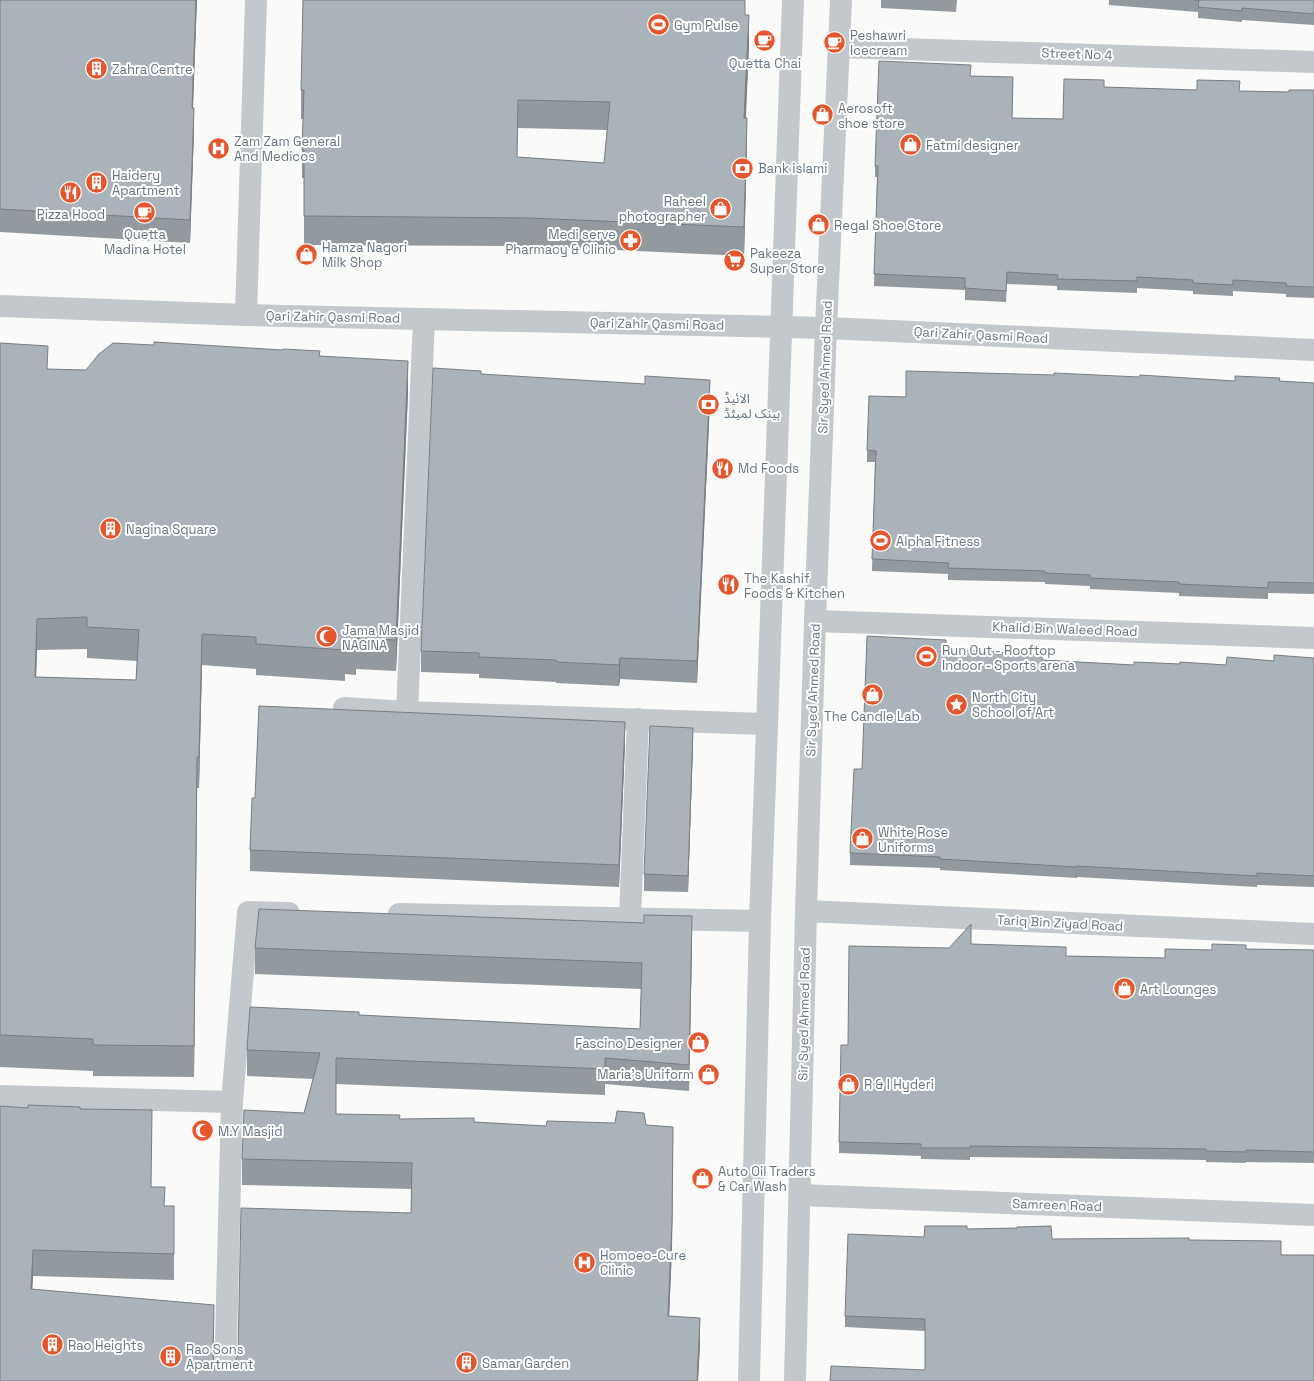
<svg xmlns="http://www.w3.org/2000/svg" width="1314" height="1381" font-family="'Space Grotesk','Noto Sans Arabic',sans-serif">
<rect width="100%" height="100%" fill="#fafaf8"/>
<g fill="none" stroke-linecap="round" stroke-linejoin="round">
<path stroke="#c3c8cc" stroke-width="22" d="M839,47L1314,62
M246,315L256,0
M826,328L1314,350
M815,621L1314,638
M344,708L407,712L766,724
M407,712L424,319
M399,914L760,921
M630,918L638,719
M0,1096L232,1102
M800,1195L1314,1215
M225,1381L232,1102L248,912L289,913"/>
<path stroke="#c3c8cc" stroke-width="22" d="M0,306L246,315L826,328
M806,911L1314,934
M749,1381L760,921L793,0
M795,1381L806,911L815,621L826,328L841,0"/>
</g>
<path fill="#929a9f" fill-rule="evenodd" d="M0,0H197L196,24L193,108L194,131L190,243L0,232Z
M881,0H957L956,12L881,8Z
M1109,0H1314V25L1242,20V22L1198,18V12L1109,5Z
M745,15L749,44L746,118L747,146L744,256L530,246L304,245V178H302V150L303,119H301V90ZM518,128L607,130L604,163L517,157Z
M971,76L1013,88L1012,118L1063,119L1104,87L1197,90L1289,92L1314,90V298L1286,297V294L1233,291V296L1193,294V291L1137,288V293L1057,290V286L1007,284L1006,302L965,300V290L874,286L877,177H875V166Z
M0,343L48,369L86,370L320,356L408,392L396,671L356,669V675L345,674V681L256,675V669L202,665L199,788H197L194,1077L93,1076V1071L0,1067ZM87,649V658L137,661L136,680L36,677L37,650Z
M481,374L710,401L697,683L620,679L619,686L556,683V682L479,678V674L421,672V651Z
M1235,381H1280L1314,383V594L1268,593V599L1179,596V593L1090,589V586L1045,584V582L948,580V574L872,571L875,462H867V450L906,397Z
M946,649L1042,660L1134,665L1180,664L1226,665L1314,658V887L1257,885V887L1077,877V878L940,870V868L850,865V853Z
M625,743L619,887L250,871V850L255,798Z
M693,744L688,892L644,891V874Z
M692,942L689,1091L605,1084V1095L336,1084V1114L400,1119L474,1122L546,1126L646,1125L673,1153L672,1248L669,1316L700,1344L698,1381H0L28,1108L80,1109L152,1187L165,1206L174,1232V1280L33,1276L32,1289L214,1331L213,1357L214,1361L218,1365L225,1367L231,1366L411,1213L412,1189L242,1185V1159L304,1113L313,1079L247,1076V1050L359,1015L640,1029L641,989L255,974V948Z
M971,944L1066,956L1165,958L1212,950L1246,949L1314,950V1163L1246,1162V1163L1206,1162V1160L970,1157V1160L921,1159V1156L839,1153V1142L848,1045L949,948Z
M1051,1226L925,1370V1331L845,1327V1316L924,1237L967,1229L1017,1228Z"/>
<path fill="#777d82" d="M195,0H197L196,24L192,131V108Z
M749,15V44L744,146V118Z
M194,108V131L190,243V220Z
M747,118V146L744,256V227Z
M408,361V392L396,671V640Z
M710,380V401L697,683V661Z
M37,619V650L35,709V677Z
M202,634V665L199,788V757Z
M620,658V679L619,686V665Z
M625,722V743L619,887V865Z
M693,728V744L688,892V876Z
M197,757V788L194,1077V1046Z
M692,916V942L689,1091V1065Z
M673,1127L672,1248L668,1342V1316Z
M33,1250V1276L31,1315V1289Z
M214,1305V1331L213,1381V1355Z
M700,1318V1344L698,1381H697Z"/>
<path fill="#aab3b9" stroke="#777d82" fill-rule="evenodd" d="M0,0H195V1H196L192,108H194L190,220L0,209Z
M303,0H745V15H749L744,118H747L744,227L530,218L304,216V150H302L304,90H301ZM518,100L610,102L604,163L517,157Z
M1195,0H1314V14L1242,8V11L1198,7L1199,0Z
M879,61L971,65L970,76L1013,77L1012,118L1063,119L1064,79L1104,80V87L1197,90V80L1240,81L1239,91L1289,92V90H1314V287L1286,286V283L1233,280V285L1193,283V280L1137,277V281L1057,279L1058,275L1007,272L1006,291L965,288V278L874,274L878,166H875Z
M154,342L282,350L283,349L320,351L319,356L408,361L396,640L356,638V643H345V650L256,644V637L202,634L199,757H197L194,1046L93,1045V1039L0,1035V343L48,346L47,369L86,370L99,354L113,343L154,345ZM87,617V627L139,630L136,680L35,677L37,619Z
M433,368L481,371V374L645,384V376L710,380L697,661L620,658L619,665L556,662V660L479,657V653L421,651Z
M906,371L1054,375V373L1139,377L1140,375L1235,381V376L1280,378L1279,381L1314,383V583L1268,582V588L1179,584V582L1090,578V575L1045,573V571L948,568L949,563L872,559L876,451L867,450L869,396L906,397Z
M867,636L946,640V649L1042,655V660L1134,665V662L1180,664V662L1226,665L1227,657L1274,661V655L1314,658V876L1257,873V876L1077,866V867L940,859V857L850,853L854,769H862Z
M259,706L625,722L619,865L250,850L252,798H255Z
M650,726L693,728L688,876L644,874Z
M259,909L644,923V915L692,916L689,1065L605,1058V1069L336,1058V1114L400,1115L399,1119L474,1118V1122L546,1126L547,1121L615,1123L617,1111L644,1113L646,1125L673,1127L672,1222L668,1316L700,1318L697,1381H0V1106L28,1108V1105L80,1107V1109L152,1110L151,1187H165L164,1206H174V1254L33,1250L31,1289L214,1305L213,1355L214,1361L218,1365L225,1367L231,1366L235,1362L238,1355L241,1208L411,1213L412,1163L242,1159L244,1110L304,1113L320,1053L247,1050L250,1007L359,1012V1015L640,1029L642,963L255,948Z
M971,924V944L1066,947V956L1165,958V949L1212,950V944L1246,945V949L1314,950V1152L1246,1150V1152L1206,1151V1149L970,1146V1148H921V1144L839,1142L841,1045H848L849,946L949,948Z
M925,1226H967V1229L1017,1228V1227L1051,1226L1052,1239L1189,1238V1240L1281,1241V1255H1314V1381H830L831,1366L925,1370V1319L845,1316L848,1234L924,1237Z"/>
<defs>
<symbol id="stadium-disc" viewBox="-11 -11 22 22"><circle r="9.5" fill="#e4572e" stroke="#fff"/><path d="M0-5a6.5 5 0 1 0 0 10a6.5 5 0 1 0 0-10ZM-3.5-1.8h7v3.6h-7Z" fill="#fff"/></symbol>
<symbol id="cafe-disc" viewBox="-11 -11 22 22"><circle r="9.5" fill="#e4572e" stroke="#fff"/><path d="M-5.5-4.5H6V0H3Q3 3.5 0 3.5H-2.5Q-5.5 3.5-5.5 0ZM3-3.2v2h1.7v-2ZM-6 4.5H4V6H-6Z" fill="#fff"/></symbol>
<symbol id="building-disc" viewBox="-11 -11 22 22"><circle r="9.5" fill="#e4572e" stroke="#fff"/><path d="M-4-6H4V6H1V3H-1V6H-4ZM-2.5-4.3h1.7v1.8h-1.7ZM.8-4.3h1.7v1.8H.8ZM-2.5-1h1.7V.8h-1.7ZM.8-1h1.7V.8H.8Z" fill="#fff"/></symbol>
<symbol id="shop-disc" viewBox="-11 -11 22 22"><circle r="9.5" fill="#e4572e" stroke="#fff"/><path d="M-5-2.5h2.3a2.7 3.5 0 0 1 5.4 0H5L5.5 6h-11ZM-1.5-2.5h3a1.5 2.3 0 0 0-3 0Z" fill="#fff"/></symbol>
<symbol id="hospital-disc" viewBox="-11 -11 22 22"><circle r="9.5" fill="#e4572e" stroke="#fff"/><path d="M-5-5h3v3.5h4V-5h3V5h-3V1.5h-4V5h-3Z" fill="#fff"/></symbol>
<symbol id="bank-disc" viewBox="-11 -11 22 22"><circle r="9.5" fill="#e4572e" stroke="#fff"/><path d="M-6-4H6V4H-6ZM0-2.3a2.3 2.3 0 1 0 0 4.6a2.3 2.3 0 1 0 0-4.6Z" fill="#fff"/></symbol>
<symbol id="restaurant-disc" viewBox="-11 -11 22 22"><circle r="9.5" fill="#e4572e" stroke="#fff"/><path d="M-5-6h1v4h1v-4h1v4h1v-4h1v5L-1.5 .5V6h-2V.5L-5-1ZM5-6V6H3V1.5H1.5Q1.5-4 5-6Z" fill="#fff"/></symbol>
<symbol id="pharmacy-disc" viewBox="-11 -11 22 22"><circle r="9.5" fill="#e4572e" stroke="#fff"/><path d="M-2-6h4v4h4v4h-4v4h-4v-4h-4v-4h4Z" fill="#fff"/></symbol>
<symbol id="supermarket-disc" viewBox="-11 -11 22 22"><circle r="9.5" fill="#e4572e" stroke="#fff"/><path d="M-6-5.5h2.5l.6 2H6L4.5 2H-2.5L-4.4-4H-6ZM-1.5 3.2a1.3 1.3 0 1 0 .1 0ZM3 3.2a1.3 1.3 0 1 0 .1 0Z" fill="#fff"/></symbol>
<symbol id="mosque-disc" viewBox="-11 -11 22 22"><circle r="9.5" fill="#e4572e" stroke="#fff"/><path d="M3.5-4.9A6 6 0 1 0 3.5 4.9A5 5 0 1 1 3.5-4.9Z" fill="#fff"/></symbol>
<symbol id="sight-disc" viewBox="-11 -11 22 22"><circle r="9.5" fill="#e4572e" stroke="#fff"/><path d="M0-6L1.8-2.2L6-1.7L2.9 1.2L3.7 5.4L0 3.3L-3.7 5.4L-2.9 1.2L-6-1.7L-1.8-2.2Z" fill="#fff"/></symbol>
</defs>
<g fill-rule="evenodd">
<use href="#stadium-disc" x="646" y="12" width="25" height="25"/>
<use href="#cafe-disc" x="752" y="28" width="25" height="25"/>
<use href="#cafe-disc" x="822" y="30" width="25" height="25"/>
<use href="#building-disc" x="84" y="56" width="25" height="25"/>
<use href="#shop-disc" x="810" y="102" width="25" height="25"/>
<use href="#shop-disc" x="898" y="132" width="25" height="25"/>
<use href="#hospital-disc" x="206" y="136" width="25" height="25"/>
<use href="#bank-disc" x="730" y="156" width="25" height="25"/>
<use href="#building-disc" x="84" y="170" width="25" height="25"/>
<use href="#restaurant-disc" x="58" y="180" width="25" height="25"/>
<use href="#shop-disc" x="708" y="196" width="25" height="25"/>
<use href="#cafe-disc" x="132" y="200" width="25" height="25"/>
<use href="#shop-disc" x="806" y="212" width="25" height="25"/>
<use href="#pharmacy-disc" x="618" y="228" width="25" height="25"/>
<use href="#shop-disc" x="294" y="242" width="25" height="25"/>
<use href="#supermarket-disc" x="722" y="248" width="25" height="25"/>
<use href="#bank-disc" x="696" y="392" width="25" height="25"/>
<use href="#restaurant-disc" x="710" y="456" width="25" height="25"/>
<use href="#building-disc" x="98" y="516" width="25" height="25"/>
<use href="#stadium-disc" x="868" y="528" width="25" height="25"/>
<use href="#restaurant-disc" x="716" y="572" width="25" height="25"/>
<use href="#mosque-disc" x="314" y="624" width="25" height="25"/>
<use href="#stadium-disc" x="914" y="644" width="25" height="25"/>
<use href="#shop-disc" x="860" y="682" width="25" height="25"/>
<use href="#sight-disc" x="944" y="692" width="25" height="25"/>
<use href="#shop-disc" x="850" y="826" width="25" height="25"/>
<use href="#shop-disc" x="1112" y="976" width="25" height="25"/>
<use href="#shop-disc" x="686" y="1030" width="25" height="25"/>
<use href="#shop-disc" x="696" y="1062" width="25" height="25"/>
<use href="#shop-disc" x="836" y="1072" width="25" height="25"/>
<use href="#mosque-disc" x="190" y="1118" width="25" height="25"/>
<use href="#shop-disc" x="690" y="1166" width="25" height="25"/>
<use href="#hospital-disc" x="572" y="1250" width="25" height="25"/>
<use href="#building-disc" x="40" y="1332" width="25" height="25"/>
<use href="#building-disc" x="158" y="1344" width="25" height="25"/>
<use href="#building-disc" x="454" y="1350" width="25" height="25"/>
</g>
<g text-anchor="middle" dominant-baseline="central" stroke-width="4" stroke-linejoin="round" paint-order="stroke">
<g font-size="13" fill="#657683" stroke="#fff" text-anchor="start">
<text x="674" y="25">Gym Pulse</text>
<text x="850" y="35">Peshawri<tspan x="850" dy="15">Icecream</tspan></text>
<text x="765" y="63" text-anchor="middle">Quetta Chai</text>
<text x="112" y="69">Zahra Centre</text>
<text x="838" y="108">Aerosoft<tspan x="838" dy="15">shoe store</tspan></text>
<text x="234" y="141">Zam Zam General<tspan x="234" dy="15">And Medicos</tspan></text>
<text x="926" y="145">Fatmi designer</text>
<text x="758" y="168">Bank islami</text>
<text x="112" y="175">Haidery<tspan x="112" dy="15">Apartment</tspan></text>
<text x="706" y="201" text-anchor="end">Raheel<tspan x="706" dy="15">photographer</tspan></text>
<text x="71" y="214" text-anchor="middle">Pizza Hood</text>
<text x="834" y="225">Regal Shoe Store</text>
<text x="145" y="234" text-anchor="middle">Quetta<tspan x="145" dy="15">Madina Hotel</tspan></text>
<text x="616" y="234" text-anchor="end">Medi serve<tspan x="616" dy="15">Pharmacy &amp; Clinic</tspan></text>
<text x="322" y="247">Hamza Nagori<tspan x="322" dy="15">Milk Shop</tspan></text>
<text x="750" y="253">Pakeeza<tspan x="750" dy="15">Super Store</tspan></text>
<text x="724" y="398">الائیڈ<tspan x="724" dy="15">بینک لمیٹڈ</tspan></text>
<text x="738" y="468">Md Foods</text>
<text x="126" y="529">Nagina Square</text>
<text x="896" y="541">Alpha Fitness</text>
<text x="744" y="578">The Kashif<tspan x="744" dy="15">Foods &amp; Kitchen</tspan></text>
<text x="342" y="630">Jama Masjid<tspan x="342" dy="15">NAGINA</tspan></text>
<text x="942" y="650">Run Out - Rooftop<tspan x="942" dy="15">Indoor - Sports arena</tspan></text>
<text x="972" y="697">North City<tspan x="972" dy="15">School of Art</tspan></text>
<text x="872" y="716" text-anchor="middle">The Candle Lab</text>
<text x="878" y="832">White Rose<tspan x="878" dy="15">Uniforms</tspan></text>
<text x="1140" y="989">Art Lounges</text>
<text x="682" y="1043" text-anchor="end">Fascino Designer</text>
<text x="694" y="1074" text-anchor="end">Maria's Uniform</text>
<text x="864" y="1084">R &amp; I Hyderi</text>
<text x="218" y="1131">M.Y Masjid</text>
<text x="718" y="1171">Auto Oil Traders<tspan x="718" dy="15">&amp; Car Wash</tspan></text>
<text x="600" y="1255">Homoeo-Cure<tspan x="600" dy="15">Clinic</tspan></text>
<text x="68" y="1345">Rao Heights</text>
<text x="186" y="1349">Rao Sons<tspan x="186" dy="15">Apartment</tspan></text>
<text x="482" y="1363">Samar Garden</text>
</g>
<g font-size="13" fill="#657683" stroke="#fff">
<text transform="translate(1077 54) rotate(2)">Street No 4</text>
<text transform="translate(333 317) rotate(1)">Qari Zahir Qasmi Road</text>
<text transform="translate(657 324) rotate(1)">Qari Zahir Qasmi Road</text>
<text transform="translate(981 335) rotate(3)">Qari Zahir Qasmi Road</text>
<text transform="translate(825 367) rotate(-88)">Sir Syed Ahmed Road</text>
<text transform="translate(1065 629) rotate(2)">Khalid Bin Waleed Road</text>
<text transform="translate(813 690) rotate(-88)">Sir Syed Ahmed Road</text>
<text transform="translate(1060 923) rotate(3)">Tariq Bin Ziyad Road</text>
<text transform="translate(804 1014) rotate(-89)">Sir Syed Ahmed Road</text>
<text transform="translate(1057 1205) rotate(2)">Samreen Road</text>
</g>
</g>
</svg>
